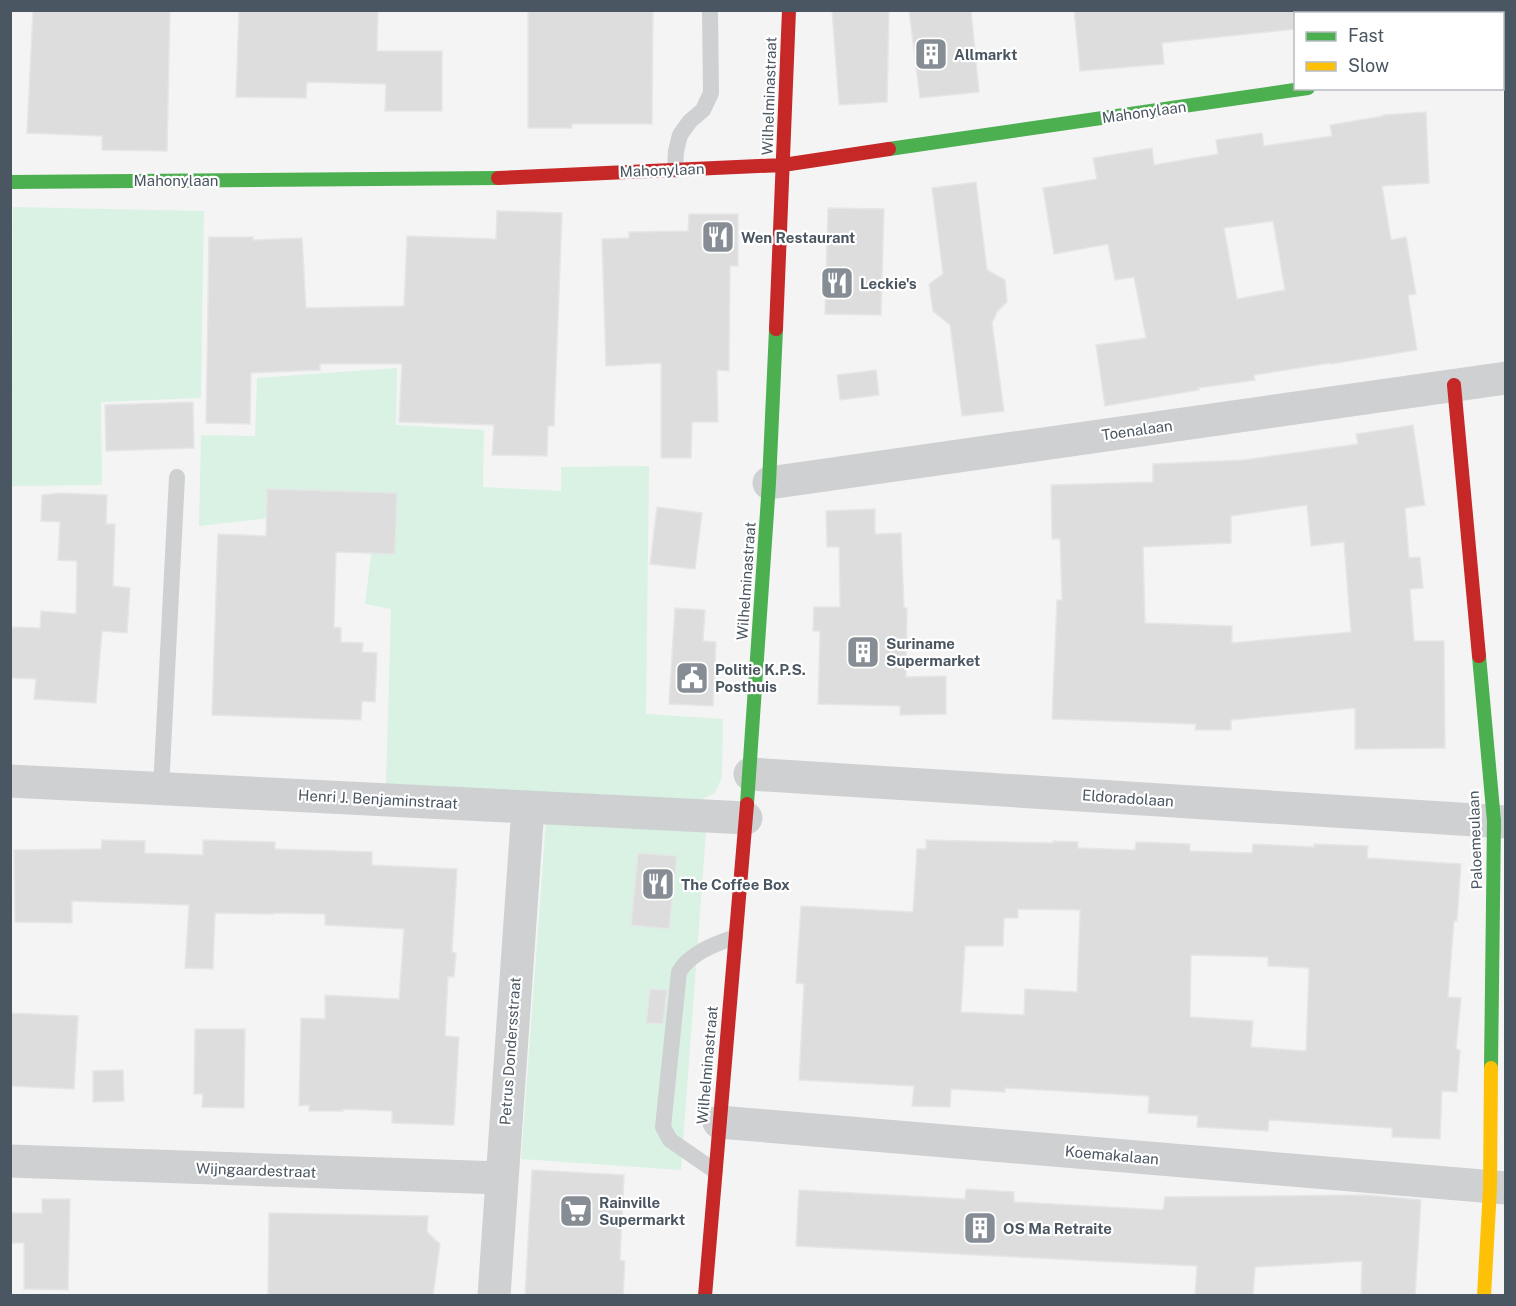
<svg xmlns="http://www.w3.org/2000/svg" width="1516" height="1306" font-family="'Public Sans',sans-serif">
<rect width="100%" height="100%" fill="#f4f4f4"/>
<path fill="#d9f2e3" d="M13,207L204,211L201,398L101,402L102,485L12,486Z
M397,368L396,425L484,430L483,487L561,491V467L649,466L646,714L723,719L722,777L715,793L698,801L386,784L391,609L365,604L372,547L323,512L199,526L201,435L255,436L257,378Z
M546,821L706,832L681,1170L521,1159Z"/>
<path fill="#ddddde" stroke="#e5e6e7" stroke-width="1.5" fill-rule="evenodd" d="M33,10H170L167,151L102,150V136L27,133Z
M239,10H378L377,51H442V111H385L386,84L307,82L306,98L236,97Z
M528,10H653L652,124H572V128H528Z
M832,10H889L887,102L839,105Z
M909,10H971L979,92L920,98Z
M1074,10H1301V14H1296V29L1162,43L1164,64L1080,71Z
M1426,112L1429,183L1382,186L1391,240L1406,237L1416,294L1408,295L1417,350L1331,364L1330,363L1254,375L1255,380L1198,388L1199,390L1105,406L1096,345L1146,338L1134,277L1115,280L1108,244L1054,254L1043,188L1097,179L1093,158L1152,148L1154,165L1218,154L1216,140L1262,133L1264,146L1332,136L1330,125L1383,116V115ZM1273,221L1285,290L1237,299L1224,228Z
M976,182L987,270L1005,280L1007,302L997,312L992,323L1004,411L962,416L950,325L933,311L929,284L943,274L932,188Z
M828,208L884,209L881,315L825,314Z
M497,211L562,213L554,426H548L547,456L492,455L494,425L399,422L402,364H320V370L251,373L250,424L206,423L209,237H253V240L302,238L306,308L404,306L407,236L496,239Z
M689,214H738V266H730L729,371L717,370L718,422H692L691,458H661V363L606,366L602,239L629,238V232L688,231Z
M876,370L879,395L840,400L837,375Z
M193,402L194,448L106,451L105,405Z
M1413,425L1425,505L1405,508L1409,558L1420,557L1423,588L1410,589L1414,641H1444L1445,748L1355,749V708L1231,720V730H1195L1196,724L1052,719L1057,600H1062L1060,539H1052L1051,485L1153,482V464L1244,460L1358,444L1356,434ZM1307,505L1311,546L1344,542L1351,632L1232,643V626L1145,623L1143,547L1231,543V516Z
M267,489L397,493L395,554L336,552L334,627L341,628V642L363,643L362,652L377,653L375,702L362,701L361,720L212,715L218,534L266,536Z
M61,493L107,495L106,524H115L113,586L130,588L127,633L102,631L96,703L34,699L36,679L10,678V627L40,628L41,611L76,614L77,561L58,560L60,522L41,521L42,495Z
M657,507L702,513L695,569L650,564Z
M875,509V534L901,533L904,608H907L906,677L946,676V714L900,715V706L818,704L820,631H813L814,607H840L839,547H827L826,511Z
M675,608L705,610L703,641L716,642L713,706L669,704Z
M102,840L145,841V853L203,855V840L275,842V849L372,852V865L457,869L452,952L456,953L454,977H448L445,1036L459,1037L454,1125L392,1123V1111L343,1109V1111H309V1105L299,1106L301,1018L325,1019V995L399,999L404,929L325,925V914L273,913V914L215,913L213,969L185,968L189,905L72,901V923L15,922L14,850L101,849Z
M926,840L1053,843V841L1078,842V848L1135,850L1136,842L1190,844V851L1252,853L1253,844L1314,847V844L1368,846L1367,858L1461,864L1457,921H1454L1448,997L1461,998L1456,1049L1460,1050L1457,1092L1442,1091L1440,1139L1392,1137V1128L1269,1120L1268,1131L1197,1127L1198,1116L1148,1113L1149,1096L1005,1088V1092L951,1089L950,1107L912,1106L914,1086L799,1080L804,984L796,983L801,906L913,912L917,849H926ZM1018,909L1080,910L1077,992L1025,989L1024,1015L961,1012L965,946H1003L1004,918H1018ZM1191,955L1268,957V966L1309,968L1306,1051L1251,1047L1253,1021L1190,1017Z
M638,853L677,856L669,929L631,925Z
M650,989L667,990L663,1024L646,1023Z
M10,1013L78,1016L74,1089L10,1086Z
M195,1029H245L244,1108L202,1107L203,1094H194Z
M123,1070L124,1101L93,1102V1071Z
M532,1170L624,1175L620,1260L625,1261L623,1296H525Z
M966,1189L1014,1192V1202L1163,1210L1165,1197L1366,1195L1421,1200L1415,1296H1361L1362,1261L1255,1267L1253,1296H1195L1197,1266L796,1246L799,1190L965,1199Z
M42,1199H70L68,1290L24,1289V1243H10V1213H42Z
M269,1213L428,1216L427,1232L440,1244L433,1296H268Z"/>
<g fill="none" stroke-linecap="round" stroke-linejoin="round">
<path stroke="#ced0d2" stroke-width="16" d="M675,170L676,151L680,135L690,121L703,110L711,93L710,10
M161,788L177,477
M715,1171L670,1140L663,1127L679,972C690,953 715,944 735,937"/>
<path stroke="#ced0d2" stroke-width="33" d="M1471,14V10
M1502,61L1506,60
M769,483L1506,378
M750,774L1506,822
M10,781L746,818
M719,1122L1506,1188
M10,1161L501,1178
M494,1296L528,807"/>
<path stroke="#4caf50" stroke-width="14" d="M889,149L1308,88
M10,182L498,178
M1479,656L1494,821L1491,1068
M747,804L769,483L776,329"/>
<path stroke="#ffc107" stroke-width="14" d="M1484,1296L1490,1188L1491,1068"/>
<path stroke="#c62828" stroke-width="14" d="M498,178L783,165L889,149
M776,329L789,10
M1454,385L1479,656
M705,1296L747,804"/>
</g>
<defs>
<symbol id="building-square" viewBox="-11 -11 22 22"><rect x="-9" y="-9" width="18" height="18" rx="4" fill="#868d94" stroke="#fff"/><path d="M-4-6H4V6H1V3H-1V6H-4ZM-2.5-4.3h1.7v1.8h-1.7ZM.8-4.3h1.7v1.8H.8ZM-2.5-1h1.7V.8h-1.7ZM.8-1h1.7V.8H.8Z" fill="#fff"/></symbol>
<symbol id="restaurant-square" viewBox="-11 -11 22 22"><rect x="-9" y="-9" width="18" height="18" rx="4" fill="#868d94" stroke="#fff"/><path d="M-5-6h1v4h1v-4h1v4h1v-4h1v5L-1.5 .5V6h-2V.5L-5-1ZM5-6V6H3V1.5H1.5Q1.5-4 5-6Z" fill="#fff"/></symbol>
<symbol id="civic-square" viewBox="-11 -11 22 22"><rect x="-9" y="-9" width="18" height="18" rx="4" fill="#868d94" stroke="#fff"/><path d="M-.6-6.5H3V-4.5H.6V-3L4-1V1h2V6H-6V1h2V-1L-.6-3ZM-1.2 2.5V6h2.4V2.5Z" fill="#fff"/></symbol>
<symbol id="supermarket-square" viewBox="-11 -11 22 22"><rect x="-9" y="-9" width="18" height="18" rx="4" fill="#868d94" stroke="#fff"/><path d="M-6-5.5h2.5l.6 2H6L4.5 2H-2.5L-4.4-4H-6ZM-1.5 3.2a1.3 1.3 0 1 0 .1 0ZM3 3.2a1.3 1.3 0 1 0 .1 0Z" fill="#fff"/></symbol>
</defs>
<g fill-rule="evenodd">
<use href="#building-square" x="912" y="35" width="38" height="38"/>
<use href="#restaurant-square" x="699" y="218" width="38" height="38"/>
<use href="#restaurant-square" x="818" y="264" width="38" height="38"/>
<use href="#building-square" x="844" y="633" width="38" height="38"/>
<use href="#civic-square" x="673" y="659" width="38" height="38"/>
<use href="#restaurant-square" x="639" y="865" width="38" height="38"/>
<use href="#supermarket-square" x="557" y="1192" width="38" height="38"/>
<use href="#building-square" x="961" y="1209" width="38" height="38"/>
</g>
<g text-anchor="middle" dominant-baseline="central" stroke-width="4.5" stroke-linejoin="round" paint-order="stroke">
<g font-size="15" font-weight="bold" fill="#4a5661" stroke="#fff" text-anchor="start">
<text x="954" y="54">Allmarkt</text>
<text x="741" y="237">Wen Restaurant</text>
<text x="860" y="283">Leckie's</text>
<text x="886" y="643">Suriname<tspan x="886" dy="17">Supermarket</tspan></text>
<text x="715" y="669">Politie K.P.S.<tspan x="715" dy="17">Posthuis</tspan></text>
<text x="681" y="884">The Coffee Box</text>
<text x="599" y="1202">Rainville<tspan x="599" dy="17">Supermarkt</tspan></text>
<text x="1003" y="1228">OS Ma Retraite</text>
</g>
<g font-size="15" fill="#4a5661" stroke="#fff">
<text transform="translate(769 96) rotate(-88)">Wilhelminastraat</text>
<text transform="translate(1144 112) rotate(-8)">Mahonylaan</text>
<text transform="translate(662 170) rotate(-2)">Mahonylaan</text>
<text x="176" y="180">Mahonylaan</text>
<text transform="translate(1137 430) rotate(-8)">Toenalaan</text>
<text transform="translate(746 581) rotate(-86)">Wilhelminastraat</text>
<text transform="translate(1128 798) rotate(4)">Eldoradolaan</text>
<text transform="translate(378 799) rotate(3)">Henri J. Benjaminstraat</text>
<text transform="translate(1475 840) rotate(-92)">Paloemeulaan</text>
<text transform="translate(510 1051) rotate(-86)">Petrus Dondersstraat</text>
<text transform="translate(707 1065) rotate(-85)">Wilhelminastraat</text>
<text transform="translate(1112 1155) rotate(5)">Koemakalaan</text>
<text transform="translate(256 1170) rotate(2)">Wijngaardestraat</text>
</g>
</g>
<rect width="1516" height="1306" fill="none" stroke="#4a5661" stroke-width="24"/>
<rect x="1294" y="12" width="210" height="78" fill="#ffffff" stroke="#b7bbc0" stroke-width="1.5"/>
<rect x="1306" y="32" width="30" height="9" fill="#4caf50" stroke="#b7bbc0" stroke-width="1.5"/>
<text x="1348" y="42" font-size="18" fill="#4a5661">Fast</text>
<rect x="1306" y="62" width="30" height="9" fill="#ffc107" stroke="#b7bbc0" stroke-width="1.5"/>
<text x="1348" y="72" font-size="18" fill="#4a5661">Slow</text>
</svg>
